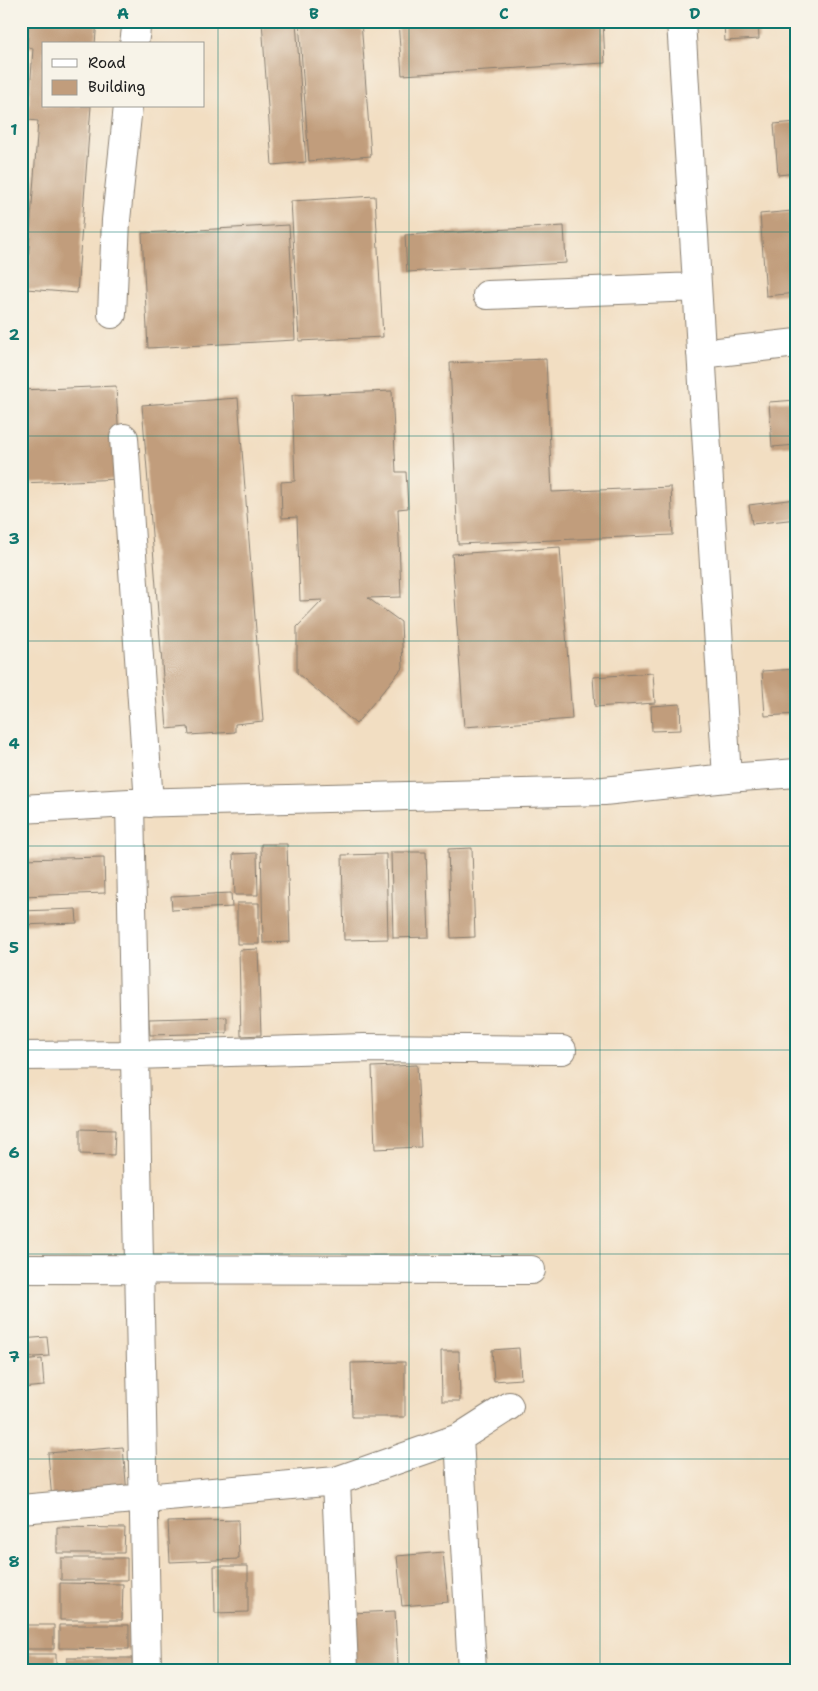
<svg xmlns="http://www.w3.org/2000/svg" width="818" height="1691" font-family="'Shantell Sans',sans-serif">
<rect width="100%" height="100%" fill="#f7f3e8"/>
<filter id="ink" filterUnits="userSpaceOnUse"><feTurbulence type="fractalNoise" baseFrequency=".02" numOctaves="2"/><feDisplacementMap in="SourceGraphic" scale="10" xChannelSelector="R" yChannelSelector="G"/><feConvolveMatrix kernelMatrix="1 2 1 2 8 2 1 2 1" color-interpolation-filters="sRGB"/></filter>
<filter id="wash" filterUnits="userSpaceOnUse"><feTurbulence type="fractalNoise" baseFrequency=".0096" numOctaves="4" result="noise"/><feDisplacementMap in="SourceGraphic" scale="20" xChannelSelector="R" yChannelSelector="G"/><feGaussianBlur stdDeviation="1.12" result="paint"/><feColorMatrix in="noise" values="0 0 0 0 0 0 0 0 0 0 0 0 0 0 0 0 0 1.4 0 .05"/><feComposite in="paint" operator="in"/></filter>
<g filter="url(#wash)">
<rect width="100%" height="100%" fill="#f2dec2"/>
<g id="blocks">
<path fill="#c19d7c" d="M29,21H97L95,44H44V106H91L77,293L26,289L38,121L28,120L33,48L27,47Z
M262,21H296L306,162L272,165Z
M299,21H361L371,156L309,161Z
M398,21H603L605,63L402,75Z
M724,21H758L759,39L725,41Z
M797,122V173L778,175L774,124Z
M375,196L383,337L299,341L291,201Z
M792,211L797,271V293L766,296L760,214Z
M289,225L295,340L148,348L142,233Z
M564,226L566,263L407,272L405,235Z
M546,359L552,492L671,487L673,535L458,544L450,363Z
M116,386L121,479L21,483V390Z
M392,391L396,472H406L408,508L398,509L401,597L368,598L401,622L403,667L356,724L297,673V627L323,600L300,601L297,517L282,518L281,482L295,481L292,395Z
M238,398L263,721L235,724V732L189,735L188,727L167,729L142,405Z
M797,400V445L772,447L769,402Z
M795,499L797,519L752,524L749,505Z
M560,547L572,719L464,727L452,554Z
M797,669V714L765,716L762,671Z
M653,673L655,703L595,707L593,677Z
M680,704L681,730L652,731L651,706Z
M261,844H287L290,942L263,943Z
M472,848L475,937L451,938L448,849Z
M391,852H426L429,937L393,938Z
M257,853L258,895H235L233,854Z
M386,854L388,939L344,940L342,855Z
M104,857L105,893L21,896V859Z
M231,893L232,907L172,910L171,896Z
M237,903H259V944H237Z
M76,909L77,923L21,925V911Z
M258,949L261,1035L241,1036L239,950Z
M227,1017V1033L150,1035L149,1019Z
M417,1065L421,1147L375,1149L372,1067Z
M80,1129L115,1130L114,1155L80,1154Z
M47,1337L49,1356L21,1358V1339Z
M519,1348L521,1379L494,1381L492,1350Z
M441,1351H459L460,1401H442Z
M42,1359L44,1386L21,1388V1361Z
M405,1362V1417H352L351,1363Z
M123,1447L127,1494L52,1500L48,1453Z
M238,1520L239,1559L170,1562L168,1522Z
M57,1527L125,1528L124,1553H57Z
M443,1552L448,1602L402,1606L397,1556Z
M61,1558H127V1580H61Z
M214,1566H248V1612L215,1613Z
M60,1583L123,1584L122,1620H60Z
M395,1611L398,1665L353,1667L350,1613Z
M21,1625H54V1649H21Z
M59,1625H129V1649L59,1648Z
M21,1654H56V1670H21Z
M67,1658H132V1670H67Z"/>
</g>
</g>
<g filter="url(#ink)">
<use href="#blocks" fill-opacity="0" stroke="#877d6f" stroke-width="1"/>
<g fill="none" stroke-linecap="round" stroke-linejoin="round">
<defs>
<path id="minor" d="M681,21L727,778
M134,44L137,21
M487,295L697,287
M112,314L116,220L128,106
M701,354L797,343
M124,438L149,803
M130,803L147,1670
M21,809L130,803L604,791L727,778L797,773
M21,1056L135,1055L364,1048L562,1050
M21,1269L531,1270
M459,1438L472,1670
M336,1481L344,1670
M21,1509L336,1481L459,1438L509,1406"/>
</defs>
<use href="#minor" stroke="#877d6f" stroke-width="30"/>
<use href="#minor" stroke="#fff" stroke-width="28"/>
</g>
</g>
<path fill="none" stroke="#0f766e" stroke-width="1" stroke-opacity="0.55" d="M218,21V1670M409,21V1670M600,21V1670M21,232H797M21,436H797M21,641H797M21,846H797M21,1050H797M21,1254H797M21,1459H797"/>
<rect width="818" height="1691" fill="none" stroke="#f7f3e8" stroke-width="55"/>
<rect x="42" y="42" width="162" height="65" fill="#f7f3e8" stroke="#9f9d96"/>
<rect x="52" y="59" width="25" height="8" fill="#ffffff" stroke="#9f9d96"/>
<text x="88" y="68" font-size="15" fill="#1c1c1c">Road</text>
<rect x="52" y="80" width="25" height="15" fill="#c19d7c" stroke="#9f9d96"/>
<text x="88" y="92" font-size="15" fill="#1c1c1c">Building</text>
<rect x="28" y="28" width="762" height="1636" fill="none" stroke="#0f766e" stroke-width="2"/>
<g font-size="16" text-anchor="middle" font-weight="bold" fill="#0f766e">
<text x="123" y="19">A</text>
<text x="314" y="19">B</text>
<text x="504" y="19">C</text>
<text x="695" y="19">D</text>
<text x="14" y="135">1</text>
<text x="14" y="340">2</text>
<text x="14" y="544">3</text>
<text x="14" y="749">4</text>
<text x="14" y="953">5</text>
<text x="14" y="1158">6</text>
<text x="14" y="1362">7</text>
<text x="14" y="1567">8</text>
</g>
</svg>
